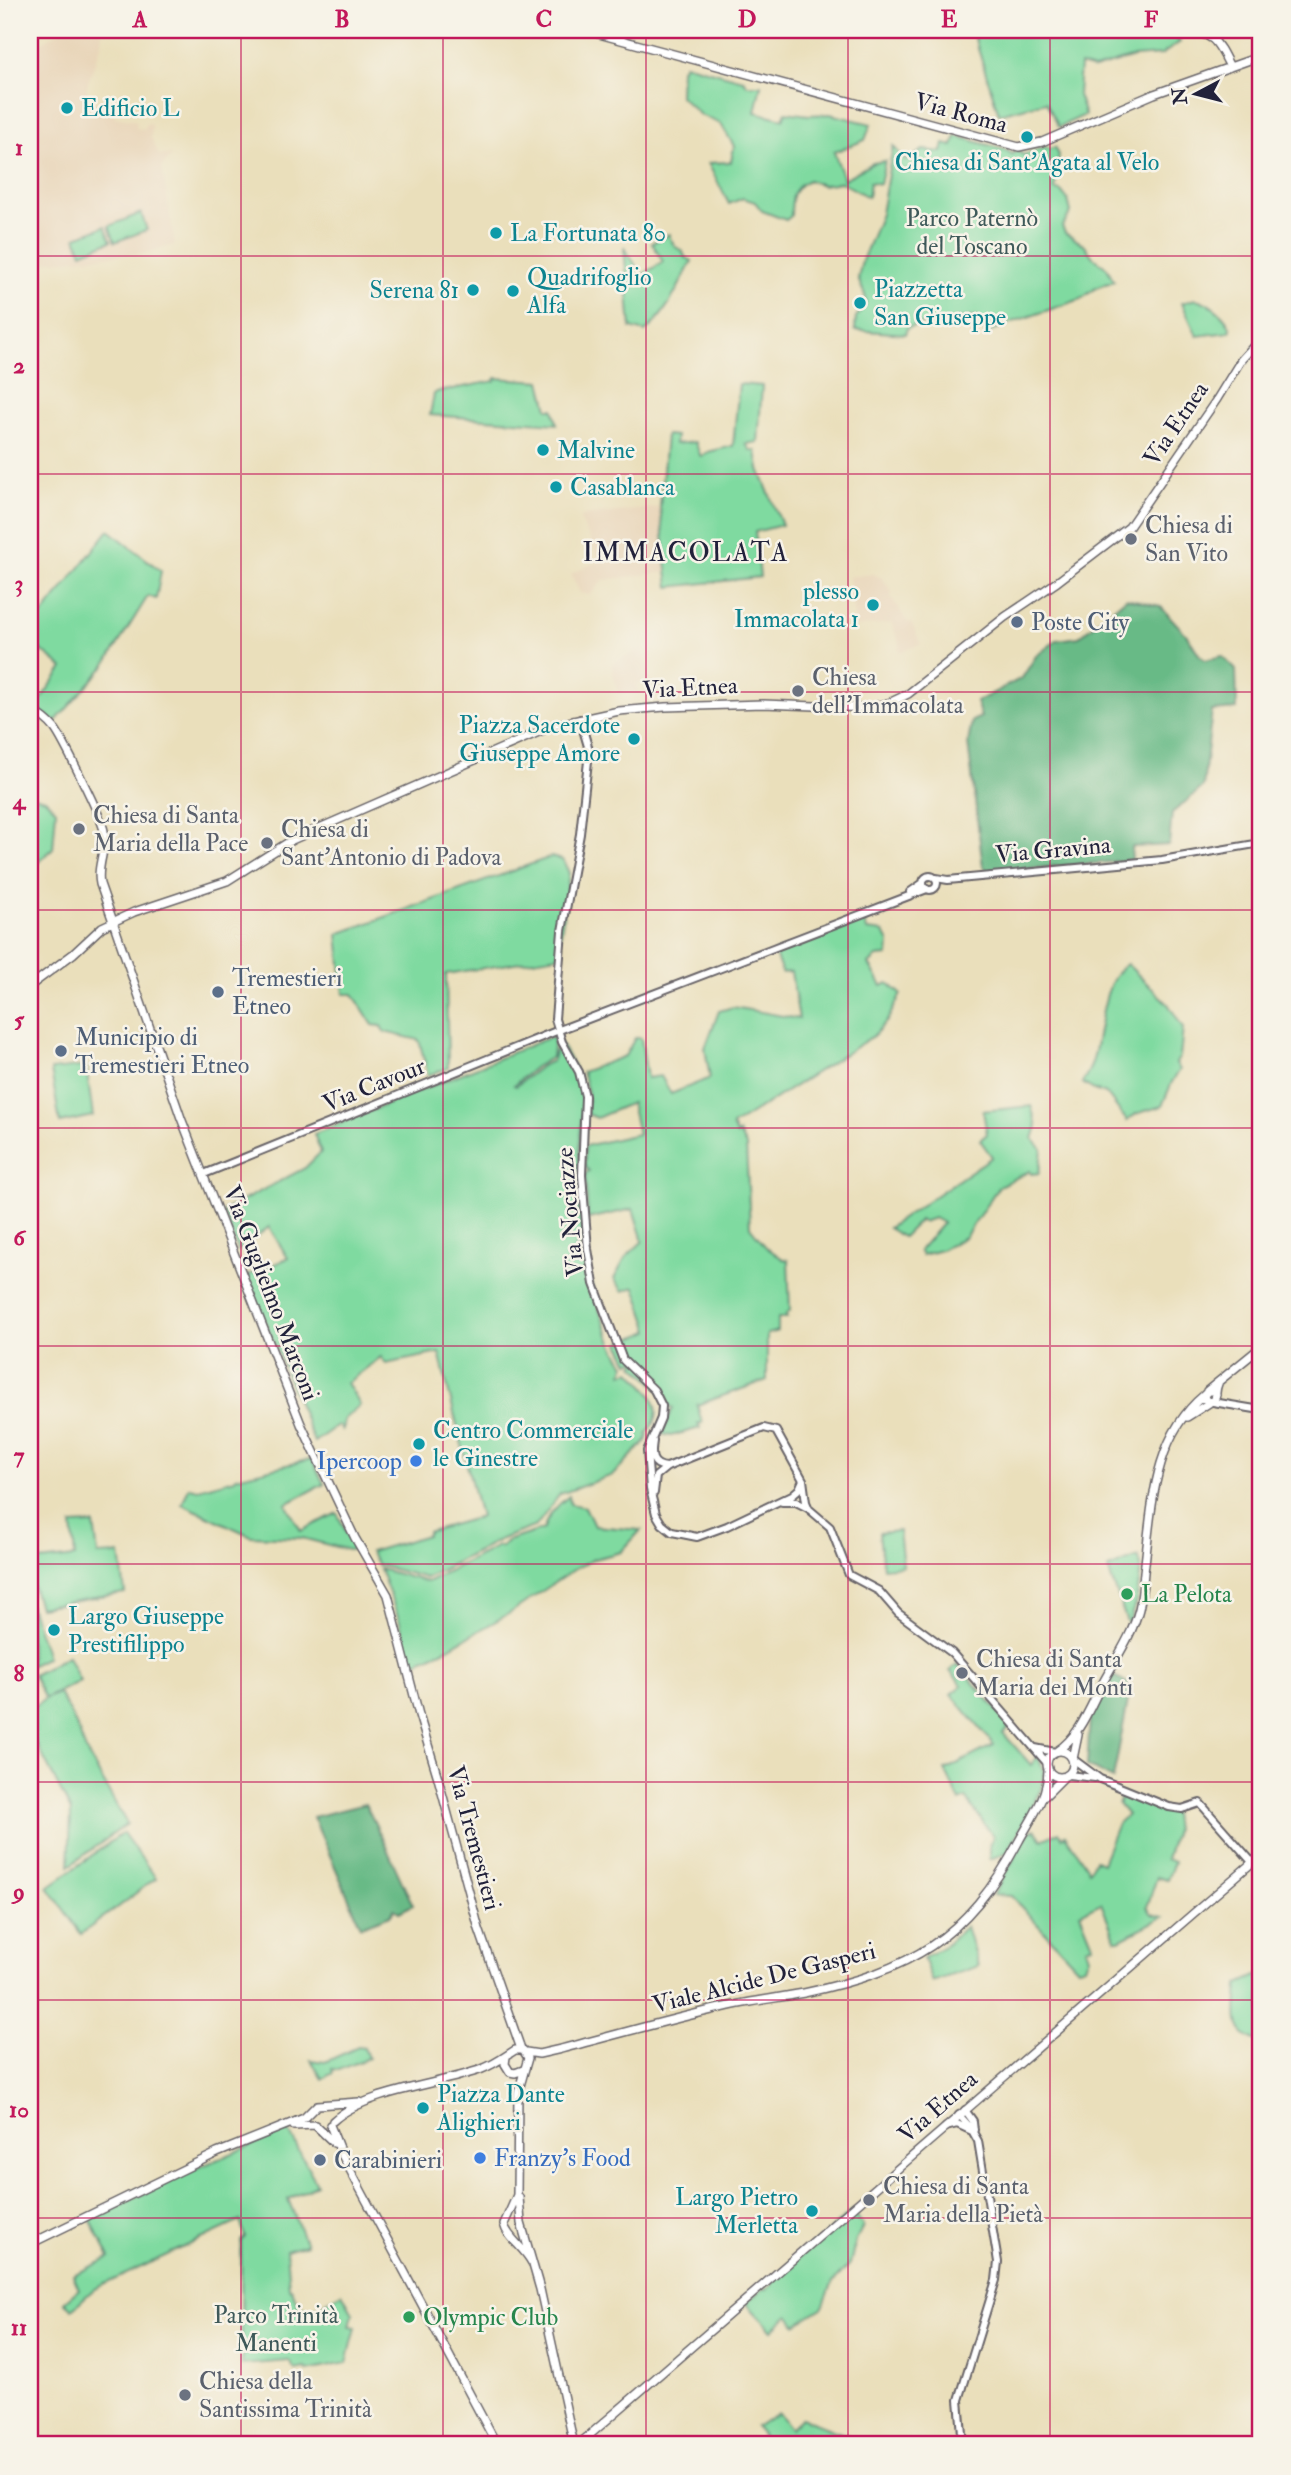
<svg xmlns="http://www.w3.org/2000/svg" width="1291" height="2475" font-family="'IM FELL Double Pica',serif">
<rect width="100%" height="100%" fill="#f7f3e8"/>
<filter id="ink" filterUnits="userSpaceOnUse"><feTurbulence type="fractalNoise" baseFrequency=".0143" numOctaves="2"/><feDisplacementMap in="SourceGraphic" scale="14" xChannelSelector="R" yChannelSelector="G"/><feConvolveMatrix kernelMatrix="1 2 1 2 8 2 1 2 1" color-interpolation-filters="sRGB"/></filter>
<filter id="wash" filterUnits="userSpaceOnUse"><feTurbulence type="fractalNoise" baseFrequency=".00686" numOctaves="4" result="noise"/><feDisplacementMap in="SourceGraphic" scale="28" xChannelSelector="R" yChannelSelector="G"/><feGaussianBlur stdDeviation="1.57" result="paint"/><feColorMatrix in="noise" values="0 0 0 0 0 0 0 0 0 0 0 0 0 0 0 0 0 1.4 0 .05"/><feComposite in="paint" operator="in"/></filter>
<g filter="url(#wash)">
<rect width="100%" height="100%" fill="#eadfbb"/>
<path fill="#e8d4b7" d="M63,30H102L101,46L86,88L91,102L117,106L114,117L137,121L136,128L145,129L146,123L152,125L151,137L159,155H172L162,167L175,245L145,253L30,263V49Z
M660,507L667,572L603,580L590,595L580,593L571,574L600,560L580,519L582,516Z
M873,574L882,578L892,592L891,597L908,623L911,622L921,644L900,652L898,647L901,646L891,623L855,627L849,577Z
M642,649L651,681L636,684L638,692L618,693L611,664Z"/>
<path fill="#7fdaa0" stroke="#507e6e" stroke-width="2" d="M972,30H1168L1180,42L1161,55L1134,57L1094,69L1080,65L1078,95L1085,115L1059,127L1046,102L999,114Z
M684,64L744,80L747,85H761L755,112L783,119L786,112L809,115L830,114L871,124L865,140L834,152L844,179L873,163L885,161L880,184L870,182L868,197L841,182L822,185L809,180C792,187 791,199 791,216L786,220L762,211L755,202L743,198L729,204L708,163L731,162L734,146L721,124L700,115L680,96L681,69Z
M956,136L1006,150L1012,154L1016,151L1024,155L1045,147L1050,149L1055,147L1059,155L1055,190L1061,191L1068,200L1071,212L1062,226L1065,233L1085,245L1092,256L1107,268L1114,281L1096,288L1081,299L1010,323L986,334L978,316L920,324L907,328L905,334L855,330L856,317L866,304L865,295L858,279L862,261L881,214L893,146L906,161L923,150L942,152L944,144L953,146Z
M141,213L147,230L115,242L109,226Z
M105,226L111,241L82,253L76,237Z
M669,234C670,241 676,249 682,250L685,257L692,261C679,285 667,314 645,332L631,328L624,247L642,275L663,262L652,243Z
M1195,299C1208,301 1228,317 1231,330L1229,332L1197,336L1182,303Z
M496,378L541,381L548,409H553L557,424L430,415L434,394L437,392L495,381Z
M739,384L762,386L758,442L746,444L751,451H756L759,469L782,525L755,532L760,577L669,587L660,507L666,435L676,436L675,444L695,442L701,457L708,452L733,446Z
M109,530L161,571L156,599L148,596L104,667L55,722L35,707L63,668L30,641V631Z
M30,795L45,799L56,810L53,849L30,869Z
M551,857L563,860L569,873L558,956L446,974L448,1068L428,1075L419,1040L384,1032L381,1026L373,1025L353,994H344L338,934Z
M863,918L867,930L884,932L889,942L888,956L877,957L869,964L882,986L888,983L901,994L887,1021L873,1036L732,1126L737,1135L739,1133L746,1146L750,1227L766,1247L783,1259L788,1260L790,1311L786,1314L787,1318H778V1331L767,1334V1380L697,1405L702,1423L698,1424L700,1428L671,1436L662,1434L673,1408L668,1405L663,1392L634,1365L636,1363L635,1360L629,1362L619,1343L650,1331L635,1287L623,1291L614,1279L626,1257L643,1241L633,1209L588,1219L585,1174L589,1171L585,1167V1146L638,1134L631,1103L597,1118L587,1114L588,1093L582,1072L625,1056L635,1038H641L647,1078L661,1076L671,1094L710,1078L705,1048L719,1011L733,1007L799,1019L791,972L782,973L774,952Z
M1127,964L1168,1004L1183,1028L1180,1057L1176,1063L1180,1070L1172,1082L1162,1106L1136,1114L1127,1121L1106,1093L1096,1091L1082,1083C1085,1077 1090,1070 1092,1063C1101,1036 1101,979 1127,964Z
M548,1038H554L552,1057L535,1067L514,1085L516,1086L541,1066L552,1061L559,1041L576,1071L583,1097L579,1151L585,1245L575,1246V1250H585L588,1266L585,1270C591,1277 591,1285 594,1294C602,1318 611,1345 625,1365L623,1373L631,1371C649,1389 669,1410 647,1433L648,1436L646,1441L613,1475L560,1494L536,1526L499,1540L426,1578L378,1565L370,1552L427,1535V1532L480,1517L439,1353L386,1364L381,1357L347,1383L360,1405L344,1419L342,1430L338,1425L314,1442L247,1276L288,1258L269,1227L238,1251L223,1211L305,1168L321,1152L314,1134Z
M86,1066L93,1116L60,1123L51,1070Z
M1031,1106L1037,1126L1033,1139L1042,1149L1039,1173L1031,1174L1030,1171L999,1186L965,1237L941,1250L922,1255L919,1251L921,1248L943,1223L934,1218L922,1222L920,1220L903,1237L888,1228L992,1157L980,1140L987,1134L983,1111Z
M312,1459L324,1484L286,1504L301,1531L337,1513L354,1549L348,1550L302,1538L251,1536L182,1504L189,1487L198,1489L235,1479L236,1477Z
M569,1496L570,1504L585,1507L594,1526L641,1530L621,1552L594,1559L578,1567L510,1613L448,1648L410,1665L400,1622L380,1569L427,1582L498,1546L501,1547L507,1541L544,1529C546,1517 558,1504 569,1496Z
M94,1524L98,1555L120,1554L125,1593L39,1607L30,1578L31,1562L75,1557L72,1525Z
M899,1531L903,1566L883,1568L879,1533Z
M1138,1557L1141,1566L1137,1598L1128,1625L1108,1569Z
M30,1605L47,1657L30,1666Z
M68,1656L80,1681L46,1698L59,1693L76,1725L86,1751L127,1824L69,1866L71,1811L30,1731V1710L45,1699L33,1675Z
M957,1664L1011,1726L1003,1733L1031,1765L1038,1756L1044,1772L1042,1787L1008,1852L990,1859V1846L993,1836L966,1798L960,1801L945,1770L994,1745L951,1694L962,1685L950,1671Z
M1123,1794L1173,1813L1175,1831L1166,1859L1174,1862L1167,1880L1157,1877L1147,1907L1152,1914L1163,1917L1119,1940H1116L1101,1903L1080,1913L1093,1945L1086,1948L1089,1957L1085,1966L1078,1968L1011,1896L993,1895L1029,1832L1035,1829L1042,1840L1059,1832L1062,1837L1065,1835L1089,1870L1095,1860L1102,1863L1118,1823L1127,1815L1118,1804Z
M123,1833L156,1878L81,1934L48,1887Z
M966,1926L978,1966L932,1982L923,1958L946,1945Z
M1261,1974V2042C1229,2034 1238,2011 1239,1984Z
M358,2047L364,2048L368,2058L339,2070L332,2069L333,2073L322,2079L311,2060L325,2062Z
M288,2130L317,2184L288,2199L306,2244L286,2250L289,2287L292,2289L298,2305L310,2311L342,2293L353,2313L350,2326L356,2327L347,2363L307,2371L306,2368L295,2370L289,2361L242,2365L241,2241L245,2237L240,2221L94,2289L72,2309L64,2302L79,2289L73,2275L110,2258L90,2219L202,2166Z
M853,2210L863,2226L856,2240L850,2264L833,2282L823,2307L796,2324L789,2315L772,2330L746,2303L763,2289H767L772,2285V2281Z
M778,2413L790,2428L801,2418L872,2445H770L755,2427Z"/>
<path fill="#67ba86" stroke="#446e60" stroke-width="2" d="M1126,598L1160,606L1187,635L1200,656L1205,660L1222,656L1236,670L1237,709L1212,711L1203,787L1172,813L1169,845L1131,847L1132,860L992,872L983,867L968,743L972,721L981,717L976,702L1022,678L1036,656L1057,640L1079,637Z
M1112,1675L1131,1685L1113,1779L1087,1766L1090,1717Z
M365,1804C383,1837 397,1873 413,1905L399,1912L394,1909L391,1915L361,1926L313,1817Z"/>
</g>
<g filter="url(#ink)">
<g fill="none" stroke-linecap="round" stroke-linejoin="round">
<defs>
<path id="tertiary" d="M580,719L589,750L588,761L580,834L562,931L555,1019L562,1042L579,1072L585,1096L582,1175L588,1249L594,1284L623,1360L654,1390L662,1406L661,1418L647,1451L650,1489L656,1514L662,1524L672,1532L697,1537L727,1526L792,1495L799,1489L803,1480
M923 883a7 7 0 1 1 14 0a7 7 0 1 1-14 0Z
M936,878L948,880L1162,860L1261,843
M910,892L923,883
M204,1174L554,1032L927,889
M1213,1402L1261,1410
M653,1441C651,1454 650,1466 667,1467
M654,1493L656,1476L667,1467L764,1428L776,1431L803,1480L806,1502L809,1509L830,1527L849,1575L879,1591L898,1613L952,1653L1047,1763
M782,1502H796L808,1508
M1035,1748L1055,1752
M1073,1759L1100,1779L1169,1807L1182,1809L1200,1803L1252,1862
M1068,1775L1095,1778
M965,2110L973,2121L974,2130
M959,2115L970,2127L978,2141L998,2262L996,2280L959,2400L963,2445
M946,2127L957,2124L972,2131"/>
<path id="secondary" d="M584,30L1019,147L1042,142L1154,94L1261,56
M1184,30C1214,33 1217,41 1230,67
M30,709C39,714 48,720 55,729C63,740 102,818 104,831C107,849 96,866 100,884L181,1118L301,1424L355,1538L388,1595L419,1715L438,1778L479,1929L521,2049
M30,986L73,954L102,927L134,912L227,881L292,840L555,725L619,711L665,707L763,704L867,708L889,703L908,694L1005,617L1057,582L1129,527L1217,399L1241,360L1261,338
M1207,1391L1261,1347
M1216,1395L1213,1391H1208L1205,1394L1204,1398L1208,1402L1214,1401C1217,1396 1215,1390 1218,1384
M1187,1417L1209,1403
M1047 1764a13 13 0 1 1 26 0a13 13 0 1 1-26 0Z
M1057,1751C1078,1737 1088,1712 1099,1690C1112,1664 1132,1637 1139,1609C1142,1597 1143,1584 1144,1572C1152,1510 1152,1438 1204,1395
M1073,1759L1078,1735
M1045,1796L1063,1778
M526,2052L539,2054L561,2049C616,2035 670,2019 725,2007C751,2001 778,1998 804,1993C911,1970 966,1940 1019,1841C1031,1819 1049,1795 1048,1768
M506,2057L505,2064L510,2072L515,2073L523,2070
M333,2121C365,2091 439,2085 482,2069C495,2064 504,2057 515,2050H523L528,2058L518,2093L517,2195L504,2224C507,2238 524,2247 532,2263
M330,2125L341,2153L497,2445
M294,2126L315,2125L334,2143
M519,2197L521,2223L540,2289L574,2445
M30,2244L217,2153L304,2118L317,2105L359,2102
M578,2445L1261,1855"/>
</defs>
<use href="#tertiary" stroke="#686468" stroke-width="10"/>
<use href="#secondary" stroke="#686468" stroke-width="10"/>
<use href="#tertiary" stroke="#fff" stroke-width="6"/>
<use href="#secondary" stroke="#fff" stroke-width="7"/>
</g>
</g>
<path fill="none" stroke="#c2185b" stroke-width="2" stroke-opacity="0.55" d="M241,30V2445M443,30V2445M646,30V2445M848,30V2445M1050,30V2445M30,256H1261M30,474H1261M30,692H1261M30,910H1261M30,1128H1261M30,1346H1261M30,1564H1261M30,1782H1261M30,2000H1261M30,2218H1261"/>
<g fill="#0f9aa8" stroke="#f7f3e8" stroke-width="2.5">
<circle cx="67" cy="108" r="7"/>
<circle cx="1027" cy="137" r="7"/>
<circle cx="496" cy="233" r="7"/>
<circle cx="473" cy="290" r="7"/>
<circle cx="513" cy="291" r="7"/>
<circle cx="860" cy="303" r="7"/>
<circle cx="543" cy="450" r="7"/>
<circle cx="556" cy="487" r="7"/>
<circle cx="873" cy="605" r="7"/>
<circle cx="634" cy="739" r="7"/>
<circle cx="419" cy="1444" r="7"/>
<circle cx="54" cy="1630" r="7"/>
<circle cx="423" cy="2108" r="7"/>
<circle cx="812" cy="2211" r="7"/>
</g>
<g fill="#6b7280" stroke="#f7f3e8" stroke-width="2.5">
<circle cx="1131" cy="539" r="7"/>
<circle cx="798" cy="691" r="7"/>
<circle cx="79" cy="829" r="7"/>
<circle cx="267" cy="843" r="7"/>
<circle cx="962" cy="1673" r="7"/>
<circle cx="869" cy="2200" r="7"/>
<circle cx="185" cy="2395" r="7"/>
</g>
<g fill="#5c6f8a" stroke="#f7f3e8" stroke-width="2.5">
<circle cx="1017" cy="622" r="7"/>
<circle cx="218" cy="992" r="7"/>
<circle cx="61" cy="1051" r="7"/>
<circle cx="320" cy="2160" r="7"/>
</g>
<g fill="#3f7fe0" stroke="#f7f3e8" stroke-width="2.5">
<circle cx="416" cy="1461" r="7"/>
<circle cx="480" cy="2158" r="7"/>
</g>
<g fill="#2e9e5b" stroke="#f7f3e8" stroke-width="2.5">
<circle cx="1127" cy="1594" r="7"/>
<circle cx="409" cy="2317" r="7"/>
</g>
<g text-anchor="middle" dominant-baseline="central" stroke-width="5" stroke-linejoin="round" paint-order="stroke">
<g font-size="24" fill="#0d838f" stroke="#f7f3e8" text-anchor="start">
<text x="81" y="108">Edificio L</text>
<text x="1027" y="162" text-anchor="middle">Chiesa di Sant'Agata al Velo</text>
<text x="510" y="233">La Fortunata 80</text>
<text x="527" y="277">Quadrifoglio<tspan x="527" dy="28">Alfa</tspan></text>
<text x="874" y="289">Piazzetta<tspan x="874" dy="28">San Giuseppe</tspan></text>
<text x="459" y="290" text-anchor="end">Serena 81</text>
<text x="557" y="450">Malvine</text>
<text x="570" y="487">Casablanca</text>
<text x="859" y="591" text-anchor="end">plesso<tspan x="859" dy="28">Immacolata 1</tspan></text>
<text x="620" y="725" text-anchor="end">Piazza Sacerdote<tspan x="620" dy="28">Giuseppe Amore</tspan></text>
<text x="433" y="1430">Centro Commerciale<tspan x="433" dy="28">le Ginestre</tspan></text>
<text x="68" y="1616">Largo Giuseppe<tspan x="68" dy="28">Prestifilippo</tspan></text>
<text x="437" y="2094">Piazza Dante<tspan x="437" dy="28">Alighieri</tspan></text>
<text x="798" y="2197" text-anchor="end">Largo Pietro<tspan x="798" dy="28">Merletta</tspan></text>
</g>
<g font-size="24" fill="#22223b" stroke="#f7f3e8">
<text transform="translate(961 113) rotate(15)">Via Roma</text>
<text transform="translate(1176 424) rotate(-56)">Via Etnea</text>
<text transform="translate(690 688) rotate(-3)">Via Etnea</text>
<text transform="translate(1053 850) rotate(-5)">Via Gravina</text>
<text transform="translate(374 1085) rotate(-22)">Via Cavour</text>
<text transform="translate(570 1212) rotate(-95)">Via Nociazze</text>
<text transform="translate(271 1293) rotate(69)">Via Guglielmo Marconi</text>
<text transform="translate(474 1838) rotate(75)">Via Tremestieri</text>
<text transform="translate(764 1978) rotate(-14)">Viale Alcide De Gasperi</text>
<text transform="translate(938 2107) rotate(-41)">Via Etnea</text>
</g>
<g font-size="24" fill="#3e5959" stroke="#f7f3e8">
<text x="972" y="218">Parco Paternò<tspan x="972" dy="28">del Toscano</tspan></text>
<text x="276" y="2315">Parco Trinità<tspan x="276" dy="28">Manenti</tspan></text>
</g>
<g font-size="24" fill="#5b616d" stroke="#f7f3e8" text-anchor="start">
<text x="1145" y="525">Chiesa di<tspan x="1145" dy="28">San Vito</tspan></text>
<text x="812" y="677">Chiesa<tspan x="812" dy="28">dell'Immacolata</tspan></text>
<text x="93" y="815">Chiesa di Santa<tspan x="93" dy="28">Maria della Pace</tspan></text>
<text x="281" y="829">Chiesa di<tspan x="281" dy="28">Sant'Antonio di Padova</tspan></text>
<text x="976" y="1659">Chiesa di Santa<tspan x="976" dy="28">Maria dei Monti</tspan></text>
<text x="883" y="2186">Chiesa di Santa<tspan x="883" dy="28">Maria della Pietà</tspan></text>
<text x="199" y="2381">Chiesa della<tspan x="199" dy="28">Santissima Trinità</tspan></text>
</g>
<g font-size="24" fill="#4e5e75" stroke="#f7f3e8" text-anchor="start">
<text x="1031" y="622">Poste City</text>
<text x="232" y="978">Tremestieri<tspan x="232" dy="28">Etneo</tspan></text>
<text x="75" y="1037">Municipio di<tspan x="75" dy="28">Tremestieri Etneo</tspan></text>
<text x="334" y="2160">Carabinieri</text>
</g>
<g font-size="24" fill="#366cbe" stroke="#f7f3e8" text-anchor="end">
<text x="402" y="1461">Ipercoop</text>
<text x="494" y="2158" text-anchor="start">Franzy's Food</text>
</g>
<g font-size="24" fill="#27864d" stroke="#f7f3e8" text-anchor="start">
<text x="1141" y="1594">La Pelota</text>
<text x="423" y="2317">Olympic Club</text>
</g>
<g font-size="26" letter-spacing="2" fill="#22223b" stroke="#f7f3e8">
<text x="686" y="553">IMMACOLATA</text>
</g>
</g>
<rect width="1291" height="2475" fill="none" stroke="#f7f3e8" stroke-width="77"/>
<g transform="translate(1196 94) rotate(263)" stroke="#f7f3e8" stroke-width="5" paint-order="stroke">
<path d="M0-5L12 26L0 18L-12 26Z" fill="#22223b"/>
<text y="-10" font-size="19" font-weight="bold" text-anchor="middle" fill="#22223b">N</text>
</g>
<rect x="38" y="38" width="1214" height="2398" fill="none" stroke="#c2185b" stroke-width="2.5"/>
<g font-size="23" text-anchor="middle" font-weight="bold" fill="#c2185b">
<text x="140" y="27">A</text>
<text x="342" y="27">B</text>
<text x="544" y="27">C</text>
<text x="747" y="27">D</text>
<text x="949" y="27">E</text>
<text x="1151" y="27">F</text>
<text x="19" y="155">1</text>
<text x="19" y="373">2</text>
<text x="19" y="591">3</text>
<text x="19" y="809">4</text>
<text x="19" y="1027">5</text>
<text x="19" y="1245">6</text>
<text x="19" y="1463">7</text>
<text x="19" y="1681">8</text>
<text x="19" y="1899">9</text>
<text x="19" y="2117">10</text>
<text x="19" y="2335">11</text>
</g>
</svg>
